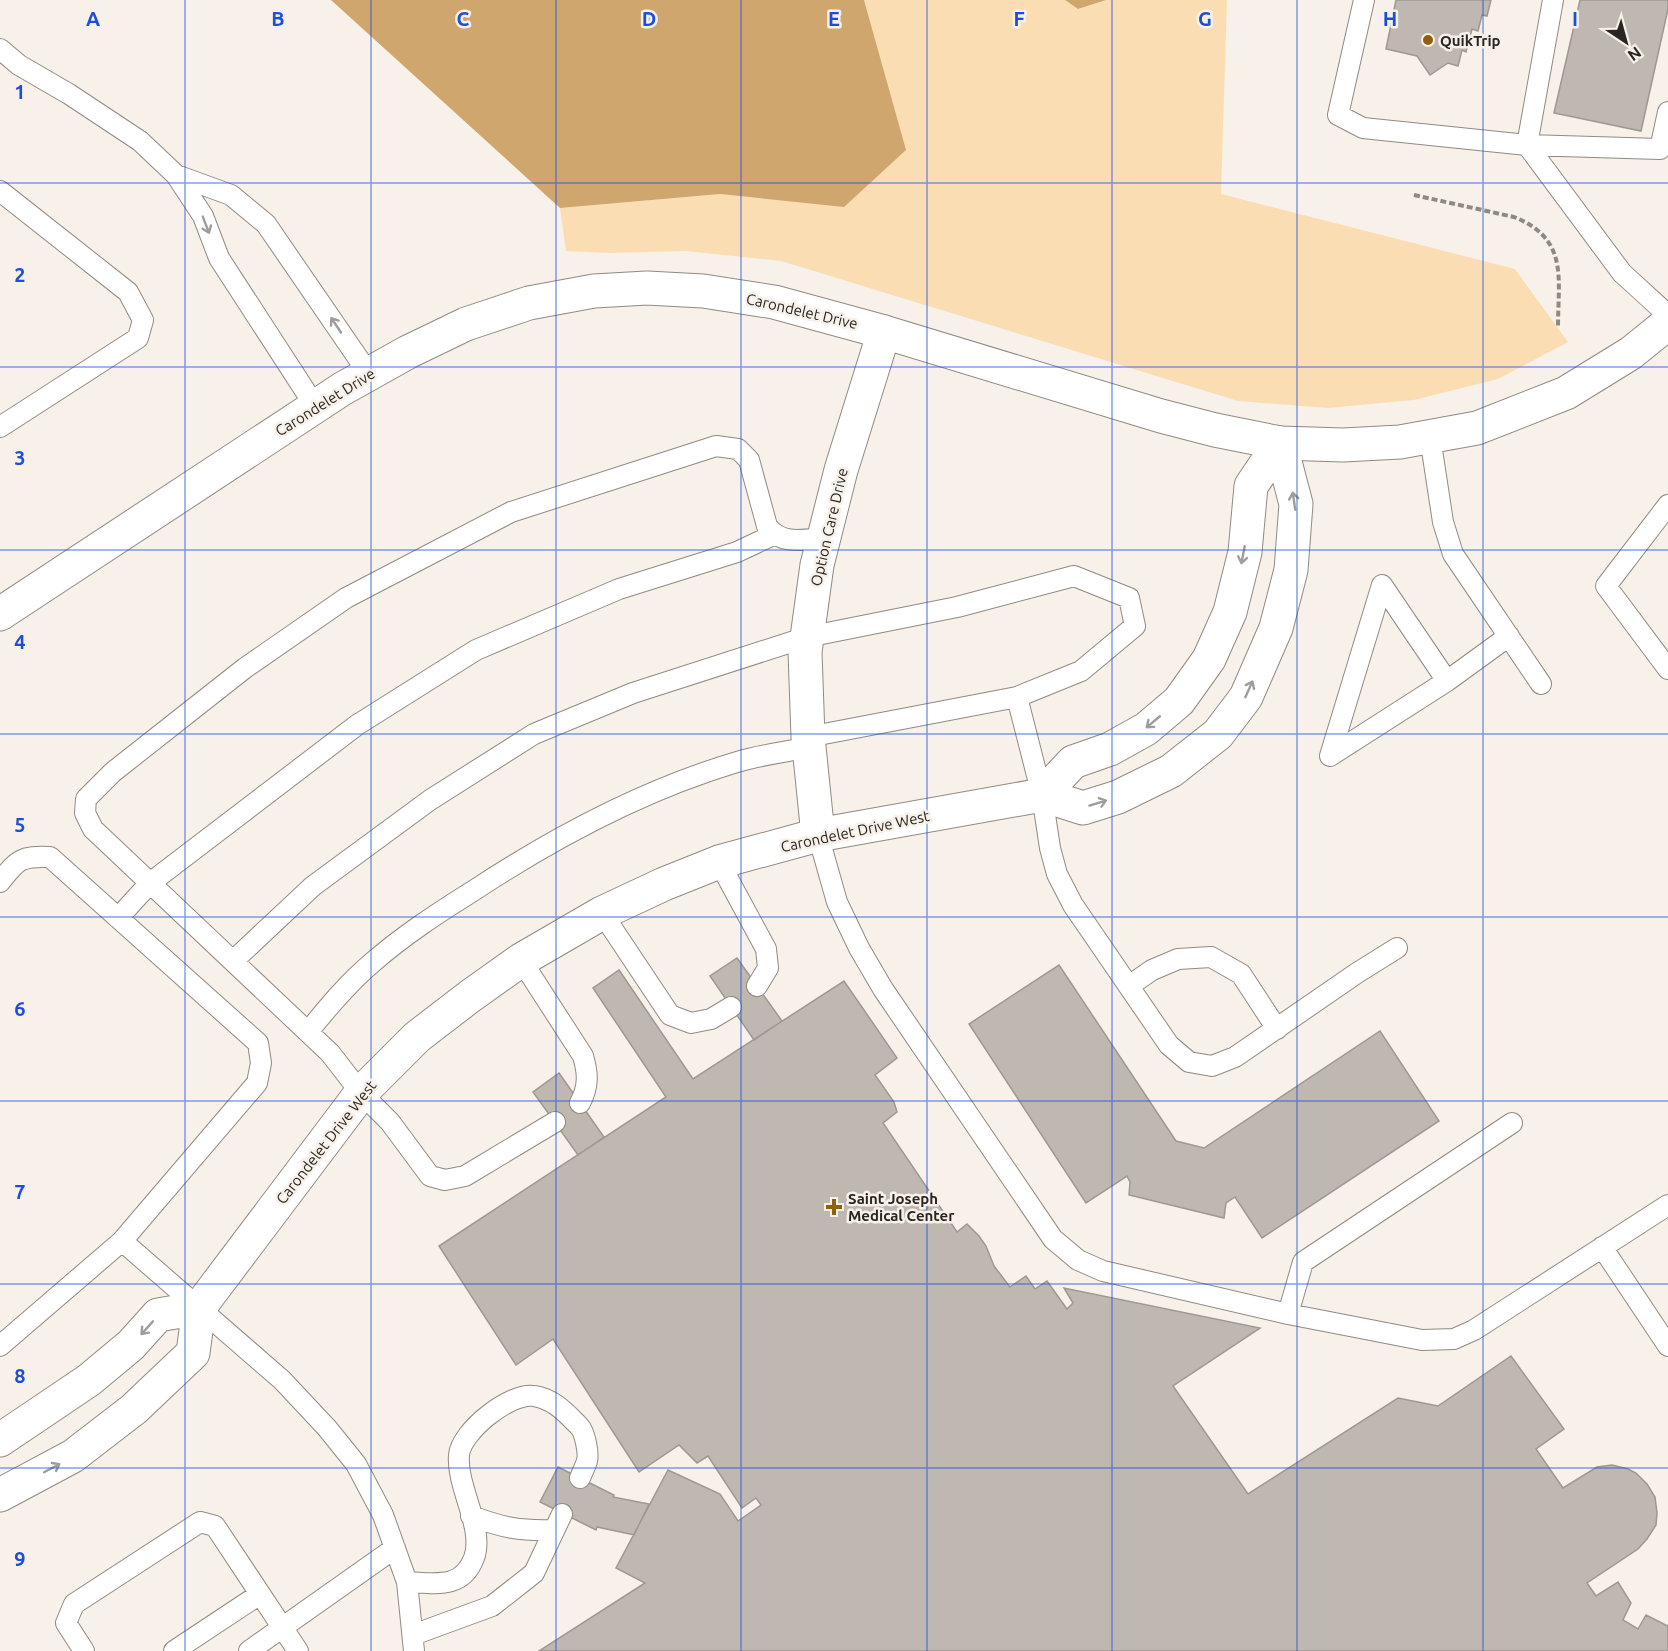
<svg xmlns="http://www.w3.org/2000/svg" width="1668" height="1651" font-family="Ubuntu,sans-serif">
<rect width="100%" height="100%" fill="#f7f1e9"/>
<path fill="#fbddb4" d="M864,0H1065L1078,9L1106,0H1227L1221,194L1515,269L1568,342L1498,379L1414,400L1328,408L1238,401L781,261L685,251L609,253L566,251L560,208L720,194L844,206L905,150Z"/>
<path fill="#cea66e" d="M331,0H864L906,150L844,207L720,194L560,208Z
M1065,0H1106L1078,9Z"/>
<path fill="#beb8b1" stroke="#9d9890" stroke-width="1.5" d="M1396,0H1491L1487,16L1482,15L1478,31L1472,29L1466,52L1462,50L1458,66L1448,63L1430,75L1417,56L1386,49Z
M1580,0H1668V9L1641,131L1554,113Z
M737,958L782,1021L754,1040L710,976Z
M1059,965L1176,1141L1204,1148L1380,1031L1439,1121L1262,1238L1235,1197L1226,1203L1224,1218L1129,1195L1130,1182L1127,1176L1086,1203L969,1024Z
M619,970L693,1079L844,981L897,1058L875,1075L894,1102L897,1112L883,1123L957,1232L967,1224L979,1236L986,1246L994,1266L1010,1287L1026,1276L1035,1289L1047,1281L1067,1309L1073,1303L1064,1288L1260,1328L1173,1386L1248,1494L1398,1398L1438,1406L1511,1356L1564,1429L1536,1449L1563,1488L1597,1467L1612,1465L1628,1469L1636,1473L1647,1484L1655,1497L1657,1513L1656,1525L1647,1539L1638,1549L1587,1583L1596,1596L1618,1582L1631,1603L1623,1620L1638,1629L1646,1615L1668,1626V1651H539L645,1583L616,1568L668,1470L720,1494L738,1521L761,1505L756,1498L742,1508L708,1456L697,1463L679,1445L639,1472L553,1339L516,1365L439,1246L666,1097L593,988Z
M559,1073L604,1137L578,1155L533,1092Z
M558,1467L614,1495L613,1497L649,1504L634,1535L597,1527L596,1530L540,1502Z"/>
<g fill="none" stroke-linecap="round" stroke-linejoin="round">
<defs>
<path id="lane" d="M1364,0L1338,115L1363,128L1527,145L1622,273L1668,315
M1553,0L1527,145L1660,149L1668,112
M0,49L19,65L69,94L140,141L176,175L203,216L219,258L315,406
M176,175L231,195L266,224L369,374
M0,191L128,292L143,320L138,338L0,427
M1430,437L1443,522L1453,554L1541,684
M1668,505L1606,586L1668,669
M1447,681L1382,585L1330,756L1447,681L1509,636
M808,737L1017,697L1042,795L1050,848L1057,874L1073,905L1169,1045L1189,1062L1212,1066L1235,1057L1357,973L1397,948
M818,835L837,902L859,948L883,989L1053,1239L1078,1260L1103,1271L1288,1314L1422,1340L1454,1339L1474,1330L1668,1205
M719,862L766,949L768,968L757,986
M0,882C18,859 21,856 50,857L258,1043L261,1063L257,1083L122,1241L0,1346
M602,913L670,1015L691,1023L711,1019L731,1007
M118,918L150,883L357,725L476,650L619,589L737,552L773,535
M521,960L583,1056C588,1073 589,1086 580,1103
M233,961L313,886L430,800L534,734L633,693L807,637L957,607L1074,576L1129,598L1135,626L1081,671L1017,697
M1129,986L1152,970L1178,959L1211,957L1241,974L1277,1029
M308,1032C328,1007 348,983 373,962C404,935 438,913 473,891C555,837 643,790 737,762C760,755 785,752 809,747
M555,1122L465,1176L445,1180L430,1176L390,1122L361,1093L330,1053L93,829L85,813L86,799L113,772L245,668L346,598L511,512L716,446L738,449L749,460L767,526C781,545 802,540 824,538
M122,1241L282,1380L327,1428L356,1464L383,1515L407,1582L414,1651
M1602,1247L1668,1346
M1288,1314L1303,1262L1512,1123
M471,1516C504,1528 519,1531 554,1530
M407,1582C434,1583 462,1590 474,1558C485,1528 456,1487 459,1455C461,1431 511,1392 534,1396C554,1399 566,1413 579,1426C585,1432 589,1453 587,1461C585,1467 582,1473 580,1478
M413,1635L492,1606L534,1573L562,1514
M84,1651L66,1623L74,1604L200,1522L215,1526L298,1651
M174,1651L260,1594
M249,1651L395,1548"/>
<path id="street" d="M1042,795L1073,762L1110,749L1146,729L1179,701L1209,659L1230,612L1245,552L1251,486L1280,443
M818,835L808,737L805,652L817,565L841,470L884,332
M0,1440L89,1380L131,1345L158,1315L199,1308
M0,1495L73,1456L134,1409L193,1353L199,1308L361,1093L417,1037L469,997L521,960L602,913L664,884L719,862L818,835L1042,795L1083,808L1118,797L1171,771L1218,734L1246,697L1276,628L1291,570L1296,504L1280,443"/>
<path id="secondary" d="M0,614L342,389L408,352L466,324L529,303L594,291L647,288L703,291L774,302L884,332L1161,416L1215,430L1280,443L1343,445L1400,442L1477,428L1566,393L1631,353L1668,323"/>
</defs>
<use href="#lane" stroke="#908a83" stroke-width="22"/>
<use href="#street" stroke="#908a83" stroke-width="35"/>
<use href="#secondary" stroke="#908a83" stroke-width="35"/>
<path stroke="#8d8983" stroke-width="4" stroke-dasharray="6 3" stroke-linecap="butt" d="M1414,195L1514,217C1569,239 1558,278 1558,327"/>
<use href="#lane" stroke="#fff" stroke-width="20"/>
<use href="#street" stroke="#fff" stroke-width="33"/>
<use href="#secondary" stroke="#fff" stroke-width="33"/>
</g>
<defs><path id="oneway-shaft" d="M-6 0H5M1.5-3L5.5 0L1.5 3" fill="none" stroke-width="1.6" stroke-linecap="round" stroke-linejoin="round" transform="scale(1.5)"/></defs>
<g stroke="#9e9d9c">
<use href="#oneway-shaft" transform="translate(206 225) rotate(69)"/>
<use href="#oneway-shaft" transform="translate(336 325) rotate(-124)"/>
<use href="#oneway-shaft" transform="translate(1294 501) rotate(-98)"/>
<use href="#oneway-shaft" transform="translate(1243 555) rotate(101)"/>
<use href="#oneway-shaft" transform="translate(1249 689) rotate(-66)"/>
<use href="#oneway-shaft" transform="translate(1153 722) rotate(140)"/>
<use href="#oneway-shaft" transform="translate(1098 803) rotate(-17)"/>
<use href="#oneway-shaft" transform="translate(147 1328) rotate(132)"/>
<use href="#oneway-shaft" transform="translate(52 1468) rotate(-28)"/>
</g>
<path fill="none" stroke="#1d4ed8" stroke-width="1.5" stroke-opacity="0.55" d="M185,0V1651M371,0V1651M556,0V1651M741,0V1651M927,0V1651M1112,0V1651M1297,0V1651M1483,0V1651M0,183H1668M0,367H1668M0,550H1668M0,734H1668M0,917H1668M0,1101H1668M0,1284H1668M0,1468H1668"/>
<g fill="#90610c" stroke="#f7f1e9" stroke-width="2">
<circle cx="1428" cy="40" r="6"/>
<path d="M831 1198h6v6h6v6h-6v6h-6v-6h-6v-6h6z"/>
</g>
<g text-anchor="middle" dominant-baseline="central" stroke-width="5" stroke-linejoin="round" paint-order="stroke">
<g font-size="15" font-weight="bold" fill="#282522" stroke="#f7f1e9" text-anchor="start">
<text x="1440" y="40">QuikTrip</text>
<text x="848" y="1198">Saint Joseph<tspan x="848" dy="17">Medical Center</tspan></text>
</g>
<g font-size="15" fill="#282522" stroke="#f7f1e9">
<text transform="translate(802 311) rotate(13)">Carondelet Drive</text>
<text transform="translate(325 402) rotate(-32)">Carondelet Drive</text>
<text transform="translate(829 527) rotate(-77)">Option Care Drive</text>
<text transform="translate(855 831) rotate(-12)">Carondelet Drive West</text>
<text transform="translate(326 1142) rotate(-52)">Carondelet Drive West</text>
</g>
</g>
<g font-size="20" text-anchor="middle" font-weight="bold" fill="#1d4ed8" stroke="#f7f1e9" stroke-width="5" stroke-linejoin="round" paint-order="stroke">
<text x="93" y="26">A</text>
<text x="278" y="26">B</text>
<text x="463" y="26">C</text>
<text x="649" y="26">D</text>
<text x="834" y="26">E</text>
<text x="1019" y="26">F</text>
<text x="1205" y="26">G</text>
<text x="1390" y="26">H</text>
<text x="1575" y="26">I</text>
<text x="20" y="99">1</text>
<text x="20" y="282">2</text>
<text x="20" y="465">3</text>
<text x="20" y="649">4</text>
<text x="20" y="832">5</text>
<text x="20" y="1016">6</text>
<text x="20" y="1199">7</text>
<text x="20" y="1383">8</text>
<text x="20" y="1566">9</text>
</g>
<g transform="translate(1626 42) rotate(144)" stroke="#f7f1e9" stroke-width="4.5" paint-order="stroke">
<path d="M0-4.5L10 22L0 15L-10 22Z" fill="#282522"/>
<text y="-9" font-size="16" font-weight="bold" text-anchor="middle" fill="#282522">N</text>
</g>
</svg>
